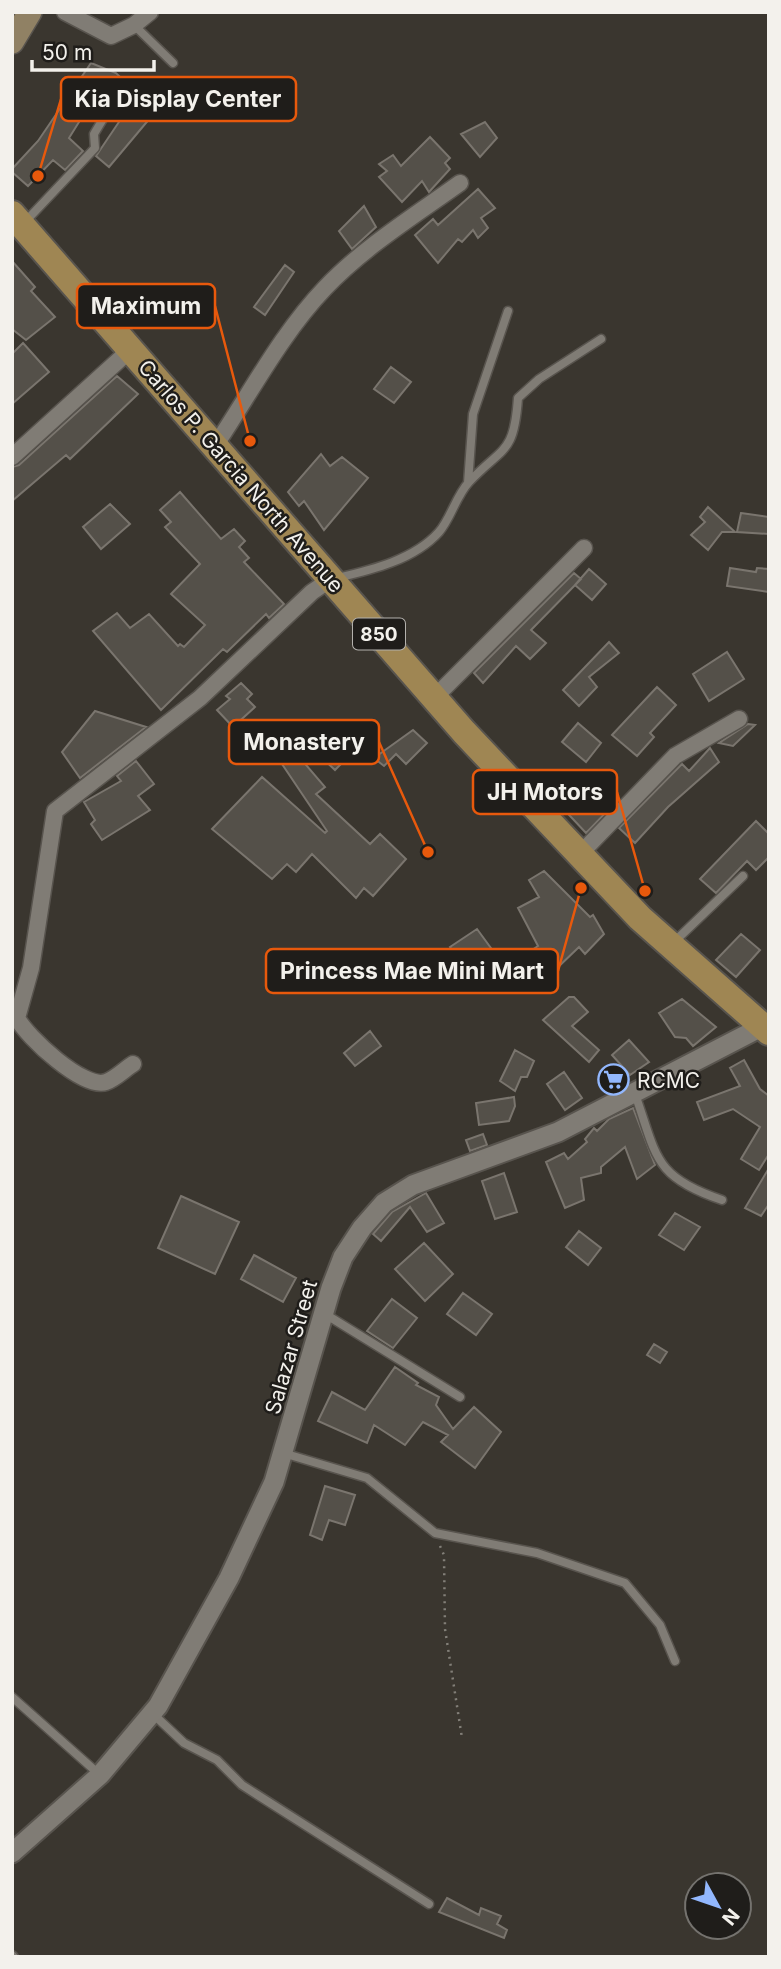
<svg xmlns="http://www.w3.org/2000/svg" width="781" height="1969" font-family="Inter,sans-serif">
<rect width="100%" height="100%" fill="#3a362f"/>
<path fill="#545049" stroke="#7a756e" stroke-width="2" d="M91,63L116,73L156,111L109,167L96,156L125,113L99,90L69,138L83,151L65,170L53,160L28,186L12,172V169L38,141Z
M485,122L497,138L480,157L461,134Z
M430,137L450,158L445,163L450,169L429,192L422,181L402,202L379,177L387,171L379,164L393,155L401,166Z
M478,189L495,208L481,218L488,228L478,238L473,230L462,242L458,239L438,263L415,235L433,219L438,225Z
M364,206L376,227L352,249L339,231Z
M12,261L35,287L31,291L55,317L26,340L12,329Z
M285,265L294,272L265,315L254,307Z
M23,343L49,372L12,404V354Z
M391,367L411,382L394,403L374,389Z
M117,376L138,394L70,459L66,455L12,501V467L19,465Z
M321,454L330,466L342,457L368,478L324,530L304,501L299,506L288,492Z
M180,492L221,539L234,529L245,541L239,547L249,558L244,562L284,604L269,618L266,614L227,652L223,649L161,710L93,631L117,613L130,628L149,614L178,646L180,644L184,647L205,625L171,594L200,564L165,527L171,522L160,510Z
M110,504L130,524L101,549L83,527Z
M708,507L735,532H722L708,550L691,535L705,522L700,517Z
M741,513L769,517V534L737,532Z
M730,568L756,572L757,568L769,569V592L727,586Z
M589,569L606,584L592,600L575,585Z
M574,573L581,579L531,630L546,643L530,659L516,646L483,683L474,673Z
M609,642L619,653L589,677L597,687L579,706L563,690Z
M727,652L744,679L709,701L693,674Z
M241,683L252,694L247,699L255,707L233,727L217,710L230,699L226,696Z
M657,687L676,705L650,733L654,737L637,756L612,735Z
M95,711L146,727L80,778L62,752Z
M578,723L601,743L586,762L562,742Z
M748,724L755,725L733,746L719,743Z
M339,725L345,733L327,748L341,764L335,770L319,755L306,765L325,787L316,794L370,844L380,834L406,859L373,896L364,888L356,898L312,854L296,872L287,864L272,879L212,829L262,777L325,833L327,831L282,764L309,746L305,741L314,731L320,739Z
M413,730L427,743L406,764L396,754L384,766L374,758Z
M710,748L719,762L668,807L635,843L619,828L682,764L689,771Z
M136,761L154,784L138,796L150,810L102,840L91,824L95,820L84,802L121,781L117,776Z
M596,775L619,799L586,833L542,786L552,776L573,797Z
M756,821L769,834V857L756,870L747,861L716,893L700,879Z
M544,871L590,917L593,915L604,934L585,954L579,947L553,972L557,978L538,990L527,980L517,986L506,967L538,946L518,908L539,897L529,880Z
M477,929L496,955L466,972L450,947Z
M741,934L760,950L736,977L716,960Z
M569,997H574L588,1012L572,1026L599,1050L589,1062L543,1020Z
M682,999L716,1027L693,1046L686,1038L675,1037L659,1013Z
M370,1031L381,1046L355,1066L344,1053Z
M629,1040L649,1062L630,1075L612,1055Z
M515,1050L534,1061L527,1077H521L515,1091L500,1081Z
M744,1060L760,1089L769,1096V1154L759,1170L741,1159L760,1127L733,1109L704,1120L697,1102L740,1086L730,1068Z
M564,1072L582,1098L565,1110L547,1084Z
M514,1097L515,1106L509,1121L479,1125L476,1103Z
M633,1108L655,1165L637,1179L625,1147L601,1167V1173L581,1178L584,1200L565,1208L546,1162L564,1153L568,1159L587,1142L585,1139L594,1128L597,1131L609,1119Z
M483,1134L487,1145L470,1151L466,1140Z
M769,1168V1204L761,1216L745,1208Z
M504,1173L517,1212L495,1219L482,1181Z
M426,1193L444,1223L427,1232L410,1207L381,1241L373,1234L392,1212Z
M181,1196L239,1222L215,1274L158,1248Z
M675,1213L700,1227L684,1250L659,1235Z
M579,1231L601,1248L588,1265L566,1247Z
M424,1243L453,1274L425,1301L395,1269Z
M254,1255L296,1278L283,1302L241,1279Z
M463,1293L492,1314L476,1335L447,1314Z
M392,1299L417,1318L393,1348L367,1331Z
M654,1344L667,1352L660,1363L647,1355Z
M395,1367L418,1383L416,1385L439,1397L436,1405L453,1429L474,1407L501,1432L475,1468L441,1442L448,1435L423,1422L405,1445L374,1425L367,1443L318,1421L332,1392L365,1410Z
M325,1486L355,1495L345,1525L329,1520L322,1540L310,1535Z
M447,1898L479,1915L481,1908L501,1916L497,1924L507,1930L504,1938L439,1912Z"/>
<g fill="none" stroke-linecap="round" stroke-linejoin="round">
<defs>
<path id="service" d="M134,25L173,63
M24,223L95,148L94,134L106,114
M468,483L473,414L508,311
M337,578C371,570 414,560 439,532C451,518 456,496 469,482C503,446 514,455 518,398L539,379L601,339
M673,943L743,876
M635,1094C657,1156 653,1177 722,1200
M325,1314L460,1397
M283,1453L367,1478L435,1533L537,1553L625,1583L660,1625L675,1661
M12,1697L100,1775
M152,1713L184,1743L217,1760L242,1785L429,1904
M12,1955L14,1957"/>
<path id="minor" d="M65,12L111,36L134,25L150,12
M215,446C250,394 281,334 325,288C364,247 414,216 460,183
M12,457L130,350
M434,698L584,548
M580,854L675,756L739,719
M133,1064C125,1069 115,1079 106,1082C84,1090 27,1037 17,1018L31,968L55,811L200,698L312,592L331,579"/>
<path id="tertiary" d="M12,1853L100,1775L158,1706L229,1578L274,1482L331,1288L343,1257L362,1228L384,1203L413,1185L558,1132L769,1023"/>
<path id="secondary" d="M12,42L30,12"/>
<path id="primary" d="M12,214L464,732L640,918L769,1032"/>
</defs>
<use href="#service" stroke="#58544e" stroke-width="11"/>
<use href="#minor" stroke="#58544e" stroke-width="19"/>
<use href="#tertiary" stroke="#58544e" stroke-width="23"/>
<use href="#secondary" stroke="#58544e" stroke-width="26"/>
<use href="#primary" stroke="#58544e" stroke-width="30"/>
<path stroke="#827f78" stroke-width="2.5" stroke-dasharray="2 5" stroke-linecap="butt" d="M440,1546L444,1555L445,1629L462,1738"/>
<use href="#service" stroke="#807c75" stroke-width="8"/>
<use href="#minor" stroke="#807c75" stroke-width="16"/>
<use href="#tertiary" stroke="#807c75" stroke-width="19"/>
<use href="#secondary" stroke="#908164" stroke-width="23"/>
<use href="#primary" stroke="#9f8653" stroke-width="26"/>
</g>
<defs>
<symbol id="supermarket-ring" viewBox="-11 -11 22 22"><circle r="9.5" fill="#1f1d1a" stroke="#92b7fd" stroke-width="1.5"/><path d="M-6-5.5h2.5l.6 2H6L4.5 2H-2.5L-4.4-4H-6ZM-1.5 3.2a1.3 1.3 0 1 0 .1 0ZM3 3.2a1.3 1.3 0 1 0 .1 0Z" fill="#92b7fd"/></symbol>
</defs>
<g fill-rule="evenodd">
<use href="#supermarket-ring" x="596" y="1062" width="35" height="35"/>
</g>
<g text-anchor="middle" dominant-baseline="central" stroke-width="5" stroke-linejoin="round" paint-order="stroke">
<rect fill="#1f1d1a" stroke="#b3b1ad" stroke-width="2" x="353" y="618.5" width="52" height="31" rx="5"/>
<g font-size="19" font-weight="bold" fill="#f3f1ec">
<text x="379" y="634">850</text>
</g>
<g font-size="21" fill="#f3f1ec" stroke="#1f1d1a">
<text transform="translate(241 476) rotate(49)">Carlos P. Garcia North Avenue</text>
<text transform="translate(291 1347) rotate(-74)">Salazar Street</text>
</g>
<g font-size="21" fill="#f3f1ec" stroke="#1f1d1a" text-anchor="start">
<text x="637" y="1080">RCMC</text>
</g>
</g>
<path fill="none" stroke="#e8590c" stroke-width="2.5" d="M38 176L61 99M250 441L215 306M428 852L379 742M645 891L617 792M581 888L558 971"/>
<g fill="#e8590c" stroke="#1f1d1a" stroke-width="2.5">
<circle cx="38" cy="176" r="7"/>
<circle cx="250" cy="441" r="7"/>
<circle cx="428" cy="852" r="7"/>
<circle cx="645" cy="891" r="7"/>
<circle cx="581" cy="888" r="7"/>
</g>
<g fill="#1f1d1a" stroke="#e8590c" stroke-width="2.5">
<rect x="61" y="77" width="235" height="44" rx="7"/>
<rect x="77" y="284" width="138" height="44" rx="7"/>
<rect x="229" y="720" width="150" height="44" rx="7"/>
<rect x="473" y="770" width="144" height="44" rx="7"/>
<rect x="266" y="949" width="292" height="44" rx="7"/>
</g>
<g font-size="23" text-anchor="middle" font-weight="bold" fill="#f3f1ec">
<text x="178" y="107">Kia Display Center</text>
<text x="146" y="314">Maximum</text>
<text x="304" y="750">Monastery</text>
<text x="545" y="800">JH Motors</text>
<text x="412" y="979">Princess Mae Mini Mart</text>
</g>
<rect width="781" height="1969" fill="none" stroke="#f3f1ec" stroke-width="28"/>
<g transform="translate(718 1906) rotate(130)"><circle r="33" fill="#1f1d1a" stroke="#74726e" stroke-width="2"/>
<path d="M0-5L12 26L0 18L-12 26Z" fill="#92b7fd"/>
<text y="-10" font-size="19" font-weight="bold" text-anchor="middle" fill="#f3f1ec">N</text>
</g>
<path d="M32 60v10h122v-10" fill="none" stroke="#f3f1ec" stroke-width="3.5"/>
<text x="42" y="60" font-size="21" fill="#f3f1ec" stroke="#1f1d1a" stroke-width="5" paint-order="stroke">50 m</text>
</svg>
